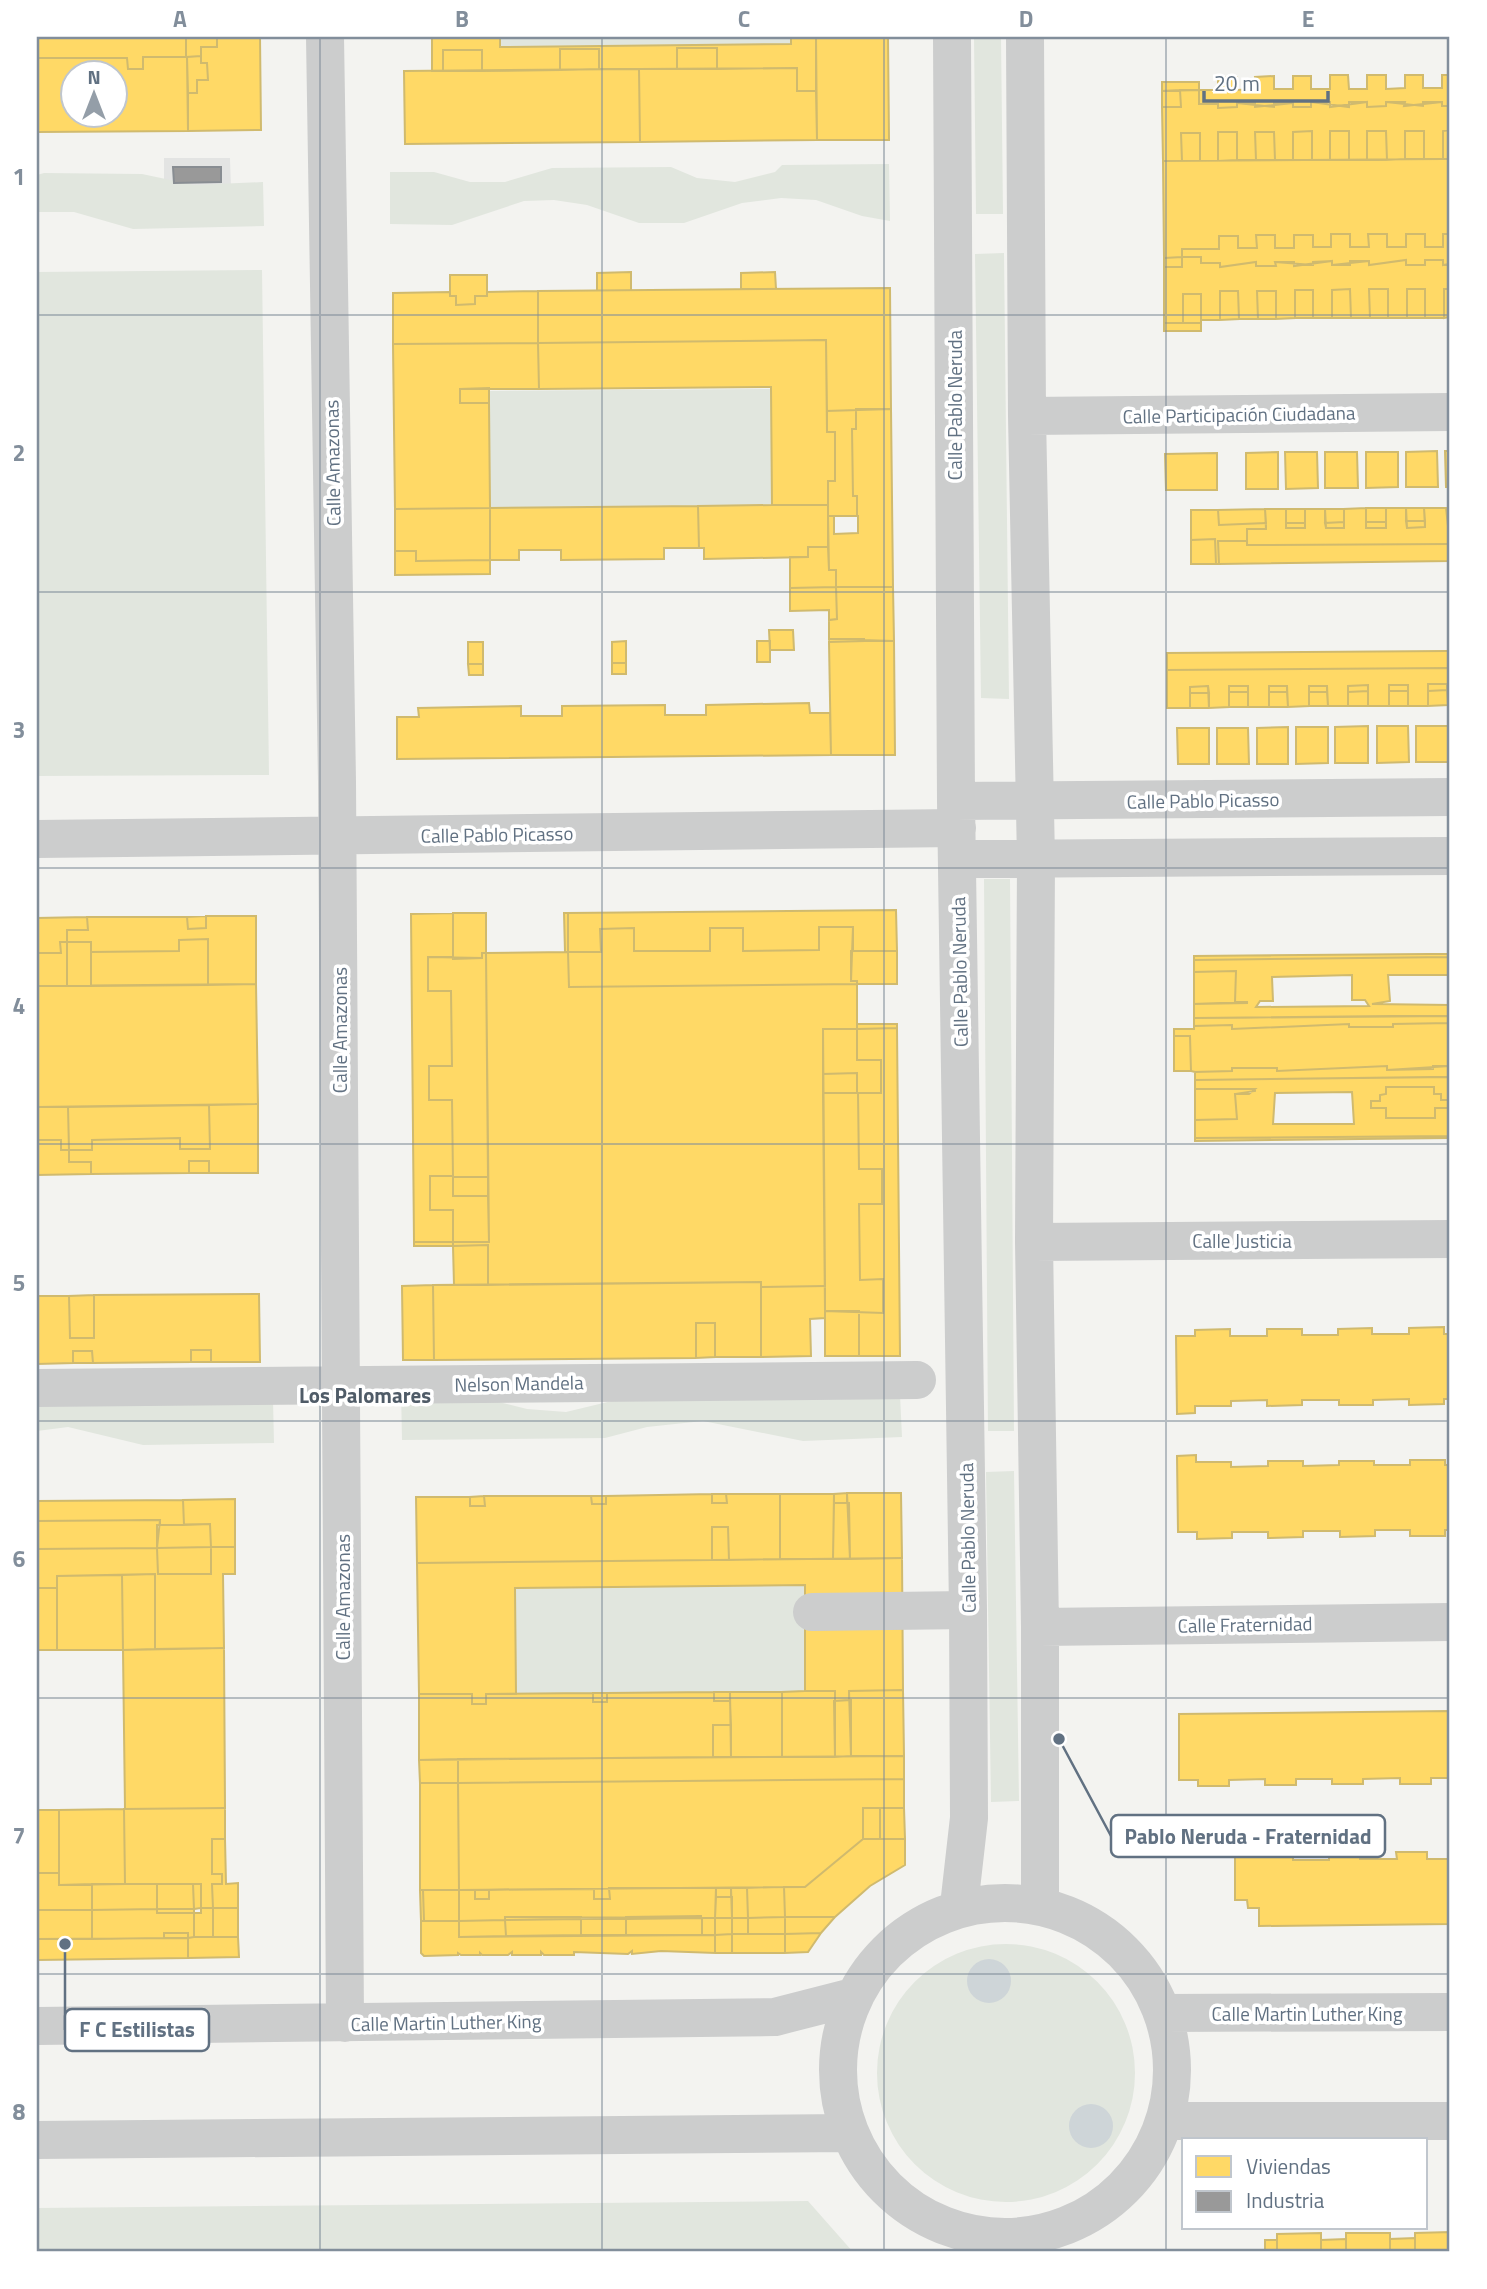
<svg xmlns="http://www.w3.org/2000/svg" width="1487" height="2289" font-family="'Titillium Web',sans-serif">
<rect width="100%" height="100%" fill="#f3f3f0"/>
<path fill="#e3e4e3" d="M164,158H230L231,191L164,192Z"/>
<path fill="#e1e6de" d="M501,37H791V44L501,47Z
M974,37H1001L1003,214H976Z
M889,164L890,221L862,216L816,200L781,198L742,203L684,223H639L587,205L554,200L524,201L452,225L390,224V172H434L470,182H505L552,168L671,167L697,178L735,182L775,172L782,165Z
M44,173L142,174L194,185L263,182L264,226L133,229L74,212H37V175Z
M1004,253L1009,699L981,698L975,254Z
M262,270L269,775L37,776V272Z
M771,389L772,505L490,508V391Z
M984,879H1010L1014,1431H988Z
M401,1389H446L527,1409L566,1412L620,1399L900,1395L902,1437L803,1441L703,1421L647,1427L605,1438L402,1440Z
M37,1396L273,1400L274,1443L143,1445L68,1427L37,1431Z
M1014,1471L1019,1801L991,1802L986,1472Z
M805,1585V1691L516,1694L515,1588Z
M877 2073a129 129 0 1 1 258 0a129 129 0 1 1-258 0Z
M808,2201L853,2252H37V2208Z"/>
<path fill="#ced5d8" d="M967 1981a22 22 0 1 1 44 0a22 22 0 1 1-44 0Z
M1069 2126a22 22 0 1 1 44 0a22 22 0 1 1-44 0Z"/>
<path fill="#ffd966" stroke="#d0ba6e" stroke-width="2" fill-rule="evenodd" d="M37,37H186V57H143V69H128L127,58H37V69Z
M186,37H217V47H201V56L186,57Z
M217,37H260L261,130L188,131V93H197V80H208L207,63H201V47H217Z
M432,37H500V47L791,44V37H816V91H797V68L717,69V48H677V69H599V49H560V70L482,71V50H443V71H432Z
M816,37H888L889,140H817Z
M677,48H717V69H677Z
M560,49H599V69L560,70Z
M443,50H482V71H443Z
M201,56V63H207L208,80H197V93H188L187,57Z
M143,57H187L188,131L37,132V58H127L128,69H143ZM74,74H116V116H74Z
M797,68V91H816L817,140L640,142L639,69Z
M639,69L640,142L405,144L404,71Z
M1330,75H1348L1349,89H1367V75H1386V89L1405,88V75H1423V88H1442V75H1450V106H1442V102H1423V106L1386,102V106L1367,107V102H1349V107L1311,102V107H1293V103H1274V107L1237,103V107L1218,108V104H1199V90H1218V77H1237V90L1256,89L1255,77L1274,76V89H1293V76H1311V89H1330Z
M1162,82H1199V90L1162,91Z
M1180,90H1199V104H1218V108L1237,107V103H1255V107L1293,103V107H1311V102H1330V107L1367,102V107L1386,106V102H1405L1404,106L1442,102V106H1450V130L1443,131V159H1424V131H1405V159L1387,160L1386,131H1367V160H1349V131H1330V160H1312V131L1293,132V160H1275L1274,132H1255L1256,160H1237V132H1218V161H1200V133H1181L1182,161H1163L1162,107H1181Z
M1180,90L1181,107H1162V91Z
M1450,130V159H1443V131Z
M1312,131V160H1293V132Z
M1330,131H1349V160H1330Z
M1367,131H1386L1387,160H1367Z
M1405,131H1424V159H1405Z
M1218,132H1237V160L1218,161Z
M1255,132H1274L1275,160H1256Z
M1181,133H1200V161H1182Z
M1443,159H1450V234H1443V247H1425V234H1406V247H1387V234H1368L1369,247H1350V234H1331V247H1313V235H1294V248H1275V235H1256L1257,248H1238V236H1219V249H1182V257L1164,258L1163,161Z
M1331,234H1350V247H1369L1368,234H1387V247H1406V234H1425V247H1443V234H1450V264L1443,265V260H1425V265H1406V260L1369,265V261L1332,265V261L1313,262V265L1275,262L1276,266H1256V262L1220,267V263H1201V257H1182V249H1219V236H1238V248H1257L1256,235H1275V248H1294V235H1313V247H1331Z
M1182,257V267H1164V258Z
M1182,257H1201V263H1220V267L1256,262V266H1276L1275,262H1294V266L1332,261V265H1350V261H1369V265L1406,260V265H1425V260H1443V265L1450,264V289H1444V318H1425V289H1407V318H1388V289H1369L1370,318H1351L1350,289L1332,290V318H1313V290H1295V318L1276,319V291H1257L1258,319H1239L1238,291H1220V320H1201V294H1183V323H1164V267H1182Z
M631,272V291H597V273Z
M775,272L776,289H741V273Z
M450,275H487V296H475V304L456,305V296H450Z
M890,288L891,409L827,411L826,340L538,343V291Z
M1350,289L1351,318H1332V290Z
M1369,289H1388V318H1370Z
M1407,289H1425V318H1407Z
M1444,289H1450V317L1444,318Z
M1295,290H1313V318H1295Z
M538,291V343L393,344V293L450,292V296H456V305L475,304V296H487V292Z
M1220,291H1238L1239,319L1220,320Z
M1257,291H1276V319H1258Z
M1183,294H1201V323H1183Z
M1164,323H1201V331H1164Z
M826,340L827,432H835V481H828V505H772L771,387L539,389L538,343Z
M538,343L539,389H460V403H489L490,508L395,509L393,344Z
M489,388V403H460V389Z
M856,409H891L893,587H836V570H829L828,516H857V496H853L852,429H856ZM834,516H858V533L834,534Z
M856,410V429H852L853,496H857V516H828V481H835V432H827V411Z
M1437,451L1438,487H1406V452Z
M1445,451H1450V487H1446Z
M1278,452V489H1246V453Z
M1285,452H1317L1318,488L1286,489Z
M1325,452H1357L1358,488H1325Z
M1366,452H1398V487L1366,488Z
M1217,453V490H1166L1165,454Z
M772,505H828V547H808V557L704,559V548H699L698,506Z
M698,506L699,548H664V559L561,560V550H519V560H490V508Z
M490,508V560L416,561V551H395V509Z
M1366,508V528H1386V508H1406L1407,528L1425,527L1424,508H1446L1450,544L1247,545V529H1266L1265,509H1286V528H1305V509H1325L1326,528H1344V509Z
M1366,508H1386V522H1366Z
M1406,508H1424L1425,521H1406Z
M1265,509L1266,523L1219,525L1218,510Z
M1286,509H1305V523H1286Z
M1325,509H1344V522L1325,523Z
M1191,510H1218L1219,525L1266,523V529H1247V541H1218L1219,564H1216L1215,539L1191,540Z
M1406,521H1425V527L1407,528Z
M1344,522V528H1326L1325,523Z
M1366,522H1386V528H1366Z
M1286,523H1305V528H1286Z
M1215,539L1216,564H1191V540Z
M1218,541H1247V545L1450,544V561L1219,564Z
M808,547H828L829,570H836V587L790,588V557H808Z
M395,551H416V561L490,560V574L395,575Z
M836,587L837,619L829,620V610L790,611V588Z
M836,587H893L894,641L829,639V620L837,619Z
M769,630H793L794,650H770Z
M829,639H864V641L829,642Z
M626,641V663H612V642Z
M757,641H770V662H757Z
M864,641H894L895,755H831L829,642Z
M468,642H483V664H468Z
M1447,651H1450V668L1167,670V653Z
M612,663H626V674H612Z
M468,664H483V675H469Z
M1447,668H1450V705L1447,684H1428V706H1408V685H1389V706H1368V685L1348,686V706H1328L1327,686H1309V706L1288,707L1287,686H1269V707H1248V686H1229V707L1209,708L1208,686L1190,687V708H1167V670Z
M1428,684H1447V690L1428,691Z
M1368,685V691L1348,692V686Z
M1389,685H1408V691H1389Z
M1208,686L1209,693H1190V687Z
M1229,686H1248V692H1229Z
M1269,686H1287V692H1269Z
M1309,686H1327V692H1309Z
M1447,690L1448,705L1428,706V691Z
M1368,691V706H1348V692Z
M1389,691H1408V706H1389Z
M1229,692H1248V707H1229Z
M1269,692H1287L1288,707H1269Z
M1309,692H1327L1328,706H1309Z
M1190,693H1209V708H1190Z
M809,703L810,713H830L831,755L397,759V717H419L418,708L521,706V716H562V706L665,705V715H706V705Z
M1368,726V763H1335V727Z
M1377,726H1408L1409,762L1377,763Z
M1416,726H1448V762H1416Z
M1288,727V764H1257V728Z
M1296,727H1328V763L1296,764Z
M1177,728H1209V764H1178Z
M1217,728H1248L1249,764H1217Z
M896,910L897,951H853V927H819V950L743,951V928H710V951H634V928L600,929L601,952H568V913Z
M453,913H486V953H482V958L453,959Z
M453,913V957H428V991H451L452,1066H429V1100H452L453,1176H430V1210H453V1242H414L411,914Z
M564,913H568V952H565Z
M206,916H256V984L208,985V939L179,940V951L91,952V942H67V930H88L87,917H187L188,929L206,928Z
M206,916V928L188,929L187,917Z
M87,917L88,930H67V942H60L61,953H37V918Z
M819,927H853L851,981H857V984L569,987L568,952H601L600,929L634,928V951H710V928H743V951L819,950Z
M208,939V985L91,986V952L179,951V940Z
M60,942H67V986H37V953H61Z
M67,942H91V986H67Z
M851,951H897V984H857V981H851Z
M568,952L569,987L857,984V1029H823L825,1286L761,1287V1282L488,1285V1245L453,1246V1242H489L486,953Z
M482,953H486L488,1177H453V1196H488L489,1242H453V1210H430V1176H453L452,1100H429V1066H452L451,991H428V957L482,958Z
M1428,954H1450V957L1194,960V956Z
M1450,957V975H1388L1390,1001L1372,1004L1450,1005V1016L1194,1018V1004L1248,1002H1235L1236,971L1194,972V960ZM1352,975V1000H1365L1369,1006L1256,1007L1260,1001H1273L1272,977Z
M1236,971L1235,1002L1248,1003L1194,1004V972Z
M256,984L258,1104L37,1107V986Z
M1393,1016H1450V1023L1393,1024V1027H1349V1024L1232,1029V1025L1194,1026V1018Z
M1450,1023V1066H1433V1069L1387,1070V1066L1277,1071V1068H1232V1071L1195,1072L1191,1071L1190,1036H1174V1029H1194V1026L1232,1025V1029L1349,1024V1027H1393V1024Z
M857,1024H897V1028L857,1029Z
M897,1028L900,1356H859V1313H883V1279L860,1280L859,1204H882V1169H859L858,1093H881V1060H857V1029Z
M823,1029H857V1060H881V1093H858L859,1169H882V1204H859L860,1280L883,1279V1313L825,1311L823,1093H857V1073L823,1074Z
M1174,1036H1190L1191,1071H1174Z
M1387,1066V1070L1450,1066V1077L1195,1080V1072L1232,1071V1068H1277V1071Z
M857,1073V1093H823V1074Z
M1433,1077H1450V1100H1441V1094H1434V1087H1386V1094L1380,1095V1101H1371V1108H1386V1118H1435V1108H1450V1136L1195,1138V1120L1237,1119L1235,1094H1249L1255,1089H1195V1080ZM1352,1092L1354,1124H1273L1275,1093Z
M1386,1087H1434V1094H1441V1100H1450V1108H1435V1118H1386V1108H1371V1101H1380V1095L1386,1094Z
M1195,1089H1255V1091L1235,1094L1237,1119L1195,1120Z
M258,1104V1173H209V1161H189V1173L91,1174V1162H69V1150H92V1140L180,1138V1149H210L209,1105Z
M209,1105L210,1149H180V1138L92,1140V1150H69L68,1107Z
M37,1107H68L69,1150H61V1140H37Z
M1450,1136V1138L1195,1141V1138Z
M37,1140H61V1150H69V1162H91V1174L37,1175Z
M189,1161H209V1173H189Z
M453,1177H488V1196H453Z
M414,1242H453V1246H414Z
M488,1245V1285H454L453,1246Z
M761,1282V1357H715V1323H696V1358L434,1360L433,1285Z
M433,1285L434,1360H403L402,1286Z
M825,1286V1318L810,1319L811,1356L761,1357V1287Z
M259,1294L260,1362H211V1350H191V1362L93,1363L92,1351H73V1363L37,1364V1296H69L70,1338H94V1295Z
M94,1295V1338H70L69,1296Z
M825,1311H859V1356H825Z
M696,1323H715V1357L696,1358Z
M1444,1327V1334H1450V1399H1444V1404L1409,1405V1399L1373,1400V1405H1339V1400H1302V1405L1267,1406V1400L1231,1401V1406H1195V1413L1177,1414L1176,1336H1195V1330L1230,1329V1336H1267V1329H1302V1335H1338V1329L1372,1328V1334H1409V1328Z
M191,1350H211V1362H191Z
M73,1351H92L93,1363H73Z
M1196,1455V1462H1231V1467L1268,1466V1461H1303V1466L1339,1465V1461H1374V1465H1410V1460H1445V1465H1450V1530H1445V1536H1410V1530H1375V1536L1340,1537V1531H1303V1537L1268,1538V1532H1232V1538L1197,1539V1532H1178L1177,1456Z
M847,1493V1503H834V1494Z
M847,1493H901L902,1558L850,1559Z
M712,1494V1503H727L726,1494H780V1559L729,1560L728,1527H712V1560L417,1563L416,1497H470V1506H485L484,1496H591L592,1504H606V1496Z
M712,1494H726L727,1503H712Z
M780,1494H834L833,1559H780Z
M484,1496L485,1506H470V1497Z
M591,1496H606V1504H592Z
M235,1499V1547H211L210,1524L184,1525L183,1500Z
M183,1500L184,1525H160V1520L37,1521V1501Z
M834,1503H849L850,1559H833Z
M160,1520L157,1548L37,1549V1521Z
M210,1524L211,1547L157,1548V1525Z
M712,1527H728L729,1560H712Z
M211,1547V1574H158L157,1548Z
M211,1547H235V1574H223L224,1648L155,1649V1574L57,1576V1588H37V1549L157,1548L158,1574H211Z
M902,1558L903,1690L849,1691V1700L835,1701V1691H805V1585L515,1588L516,1694H486V1704H472V1694H419L417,1563Z
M155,1574V1649L123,1650L122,1575Z
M122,1575L123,1650H57V1576Z
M37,1588H57V1650H37Z
M224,1648L225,1808L125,1809L123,1650Z
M903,1690L904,1756H851L849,1691Z
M805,1691H835V1757H782V1692Z
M714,1692V1701H730L731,1725H713V1757L419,1760V1694H472V1704H486V1694L593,1693V1702H607V1693Z
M714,1692H730V1701H714Z
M730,1692H782V1757H731Z
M593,1693H607V1702H593Z
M851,1700V1756L835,1757L834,1701Z
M1450,1711V1778H1431V1784H1400V1778L1363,1779V1784H1332V1779H1296V1785H1265V1779L1229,1780V1786H1198V1780H1179V1714Z
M713,1725H731V1757H713Z
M904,1756V1779L458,1783V1759Z
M458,1759V1783H420L419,1760Z
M904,1779V1808H863V1839L805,1887L459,1890L458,1783Z
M420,1783H458L459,1890H420Z
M225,1808V1839H212V1874H222V1884H212L213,1908H201V1884H125L124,1809Z
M863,1808H880V1839H863Z
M880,1808H904L905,1839H880Z
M124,1809L125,1884L59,1885V1810Z
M37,1810H59V1873H37Z
M212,1839H225L226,1884L238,1883V1908H213L212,1884H222V1874H212Z
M863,1839H905V1865L870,1886L835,1917H785L784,1887H805Z
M1396,1852H1427V1859H1450V1924L1259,1926V1908H1248L1247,1900H1235V1857L1293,1853V1860H1329V1853H1360V1859H1397Z
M37,1873H59V1885L92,1884V1910H37Z
M92,1884H157V1909L92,1910Z
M157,1884H193L194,1909H157Z
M193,1884H201V1908L194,1909Z
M784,1887L785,1917L748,1918L747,1888Z
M609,1888H716L715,1918L505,1917V1920L459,1921V1890H475V1899H489V1890L594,1889V1899H610Z
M716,1888H731V1897H716Z
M731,1888H747L748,1918H732Z
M594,1889H609L610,1899H594Z
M420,1890H423L424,1921H421Z
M423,1890H459V1921H424Z
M475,1890H489V1899H475Z
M716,1897H732V1918H715Z
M201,1908H213V1937H194V1913H201Z
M213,1908H238V1937H213Z
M157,1909H194V1913H157Z
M157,1909V1913H194V1937L188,1938V1933H164V1938L92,1939V1910Z
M37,1910H92V1939H37Z
M702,1916L626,1919V1917Z
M505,1917H581V1919L505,1920Z
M785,1917H835L821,1933L785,1934Z
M785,1917V1934H748V1918Z
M702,1918H715V1935H702Z
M702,1918V1935H626V1919Z
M715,1918H732V1934L715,1935Z
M732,1918H748V1934H732Z
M581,1919V1935L506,1936L505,1920Z
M581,1919H626V1935H581Z
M505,1920L506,1936L459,1937V1921Z
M421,1921H459V1937L715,1935V1953L661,1951L632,1954V1951L628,1954L574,1952V1955H544L541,1952V1955H512V1952L508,1955H482L480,1953V1955H461L458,1953V1955L424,1956L421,1953Z
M164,1933H188V1938H164Z
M821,1933L808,1952L785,1953V1934Z
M732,1934V1953H715V1935Z
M732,1934H785V1953H732Z
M194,1937H238L239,1957L188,1958V1938Z
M188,1938V1958L37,1960V1939Z
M1450,2232V2251H1415V2233Z
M1321,2233V2252H1277V2234Z
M1346,2233H1390V2251H1346Z
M1415,2238V2251H1390V2239Z
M1346,2239V2251L1321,2252V2240Z
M1265,2240H1277V2252H1265Z"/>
<path fill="#999" stroke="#888d92" stroke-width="2" d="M173,167H221V182L174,183Z"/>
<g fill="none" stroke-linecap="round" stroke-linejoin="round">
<path stroke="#cccdcd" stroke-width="38" d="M325,37L337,782L345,2023
M952,37L956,801L968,1610L969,1818L959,1906
M1025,37L1027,416L1036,859L1034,1242L1040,1627V1906
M1027,416L1450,412
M956,801L1450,797
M37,839L957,828
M957,859L1450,856
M1034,1242L1450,1239
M37,1388L917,1380
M812,1612L968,1610
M1040,1627L1450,1622
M838 2070a167 167 0 1 1 334 0a167 167 0 1 1-334 0Z
M1164,2013L1450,2012
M37,2026L775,2017L853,1997
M1166,2121H1450
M37,2140L847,2133"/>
</g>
<path fill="none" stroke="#828e9b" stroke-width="2" stroke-opacity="0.55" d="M320,37V2252M602,37V2252M884,37V2252M1166,37V2252M37,315H1450M37,592H1450M37,868H1450M37,1144H1450M37,1421H1450M37,1698H1450M37,1974H1450"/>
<g text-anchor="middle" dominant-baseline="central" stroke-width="7" stroke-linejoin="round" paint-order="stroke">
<g font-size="19" fill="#617182" stroke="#fff">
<text transform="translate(954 405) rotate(-90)">Calle Pablo Neruda</text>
<text transform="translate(1239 414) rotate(-1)">Calle Participación Ciudadana</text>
<text transform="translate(332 463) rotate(-91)">Calle Amazonas</text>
<text transform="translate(1203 800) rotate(-1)">Calle Pablo Picasso</text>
<text transform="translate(497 834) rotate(-1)">Calle Pablo Picasso</text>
<text transform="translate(959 972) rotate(-91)">Calle Pablo Neruda</text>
<text transform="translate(339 1030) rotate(-90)">Calle Amazonas</text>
<text x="1242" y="1240">Calle Justicia</text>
<text transform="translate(519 1383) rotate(-1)">Nelson Mandela</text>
<text transform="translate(967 1538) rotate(-91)">Calle Pablo Neruda</text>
<text transform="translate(342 1597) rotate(-90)">Calle Amazonas</text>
<text transform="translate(1245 1624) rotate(-1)">Calle Fraternidad</text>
<text x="1307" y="2013">Calle Martin Luther King</text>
<text transform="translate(446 2022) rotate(-1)">Calle Martin Luther King</text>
</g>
<g font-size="21" font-weight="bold" fill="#4f5b67" stroke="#fff">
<text x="365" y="1395">Los Palomares</text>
</g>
</g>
<path fill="none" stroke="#617182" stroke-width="2.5" d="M1059 1739L1111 1836M65 1944L65 2030"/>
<g fill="#617182" stroke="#fff" stroke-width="2.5">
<circle cx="1059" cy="1739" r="7"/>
<circle cx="65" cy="1944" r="7"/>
</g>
<g fill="#fff" stroke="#617182" stroke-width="2.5">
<rect x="1111" y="1815" width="274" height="42" rx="7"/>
<rect x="65" y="2009" width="144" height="42" rx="7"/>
</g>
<g font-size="21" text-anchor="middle" font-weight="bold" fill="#617182">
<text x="1248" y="1844">Pablo Neruda - Fraternidad</text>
<text x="137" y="2037">F C Estilistas</text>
</g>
<rect width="1487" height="2289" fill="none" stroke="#ffffff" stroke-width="77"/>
<rect x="1182" y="2138" width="245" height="91" fill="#ffffff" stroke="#c0c6cd" stroke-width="2"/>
<rect x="1196" y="2156" width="35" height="21" fill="#ffd966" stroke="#c0c6cd" stroke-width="2"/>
<text x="1246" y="2174" font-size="21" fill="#617182">Viviendas</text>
<rect x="1196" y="2191" width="35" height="21" fill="#999999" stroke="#c0c6cd" stroke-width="2"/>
<text x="1246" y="2208" font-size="21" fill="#617182">Industria</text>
<g transform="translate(94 94)"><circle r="33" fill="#ffffff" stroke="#c0c6cd" stroke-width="2"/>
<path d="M0-5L12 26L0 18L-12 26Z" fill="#949ea8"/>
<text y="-10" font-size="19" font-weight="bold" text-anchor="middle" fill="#617182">N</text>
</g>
<path d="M1204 91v10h124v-10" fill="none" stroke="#617182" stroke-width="3.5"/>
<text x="1214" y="91" font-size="21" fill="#617182" stroke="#ffffff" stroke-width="5" paint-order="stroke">20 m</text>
<rect x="38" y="38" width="1410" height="2212" fill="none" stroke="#828e9b" stroke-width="2.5"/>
<g font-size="23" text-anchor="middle" font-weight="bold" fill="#828e9b">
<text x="180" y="27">A</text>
<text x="462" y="27">B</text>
<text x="744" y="27">C</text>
<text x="1026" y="27">D</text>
<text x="1308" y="27">E</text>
<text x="19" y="185">1</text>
<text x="19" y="461">2</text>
<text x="19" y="738">3</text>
<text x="19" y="1014">4</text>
<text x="19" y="1291">5</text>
<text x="19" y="1567">6</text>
<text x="19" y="1844">7</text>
<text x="19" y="2120">8</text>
</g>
</svg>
